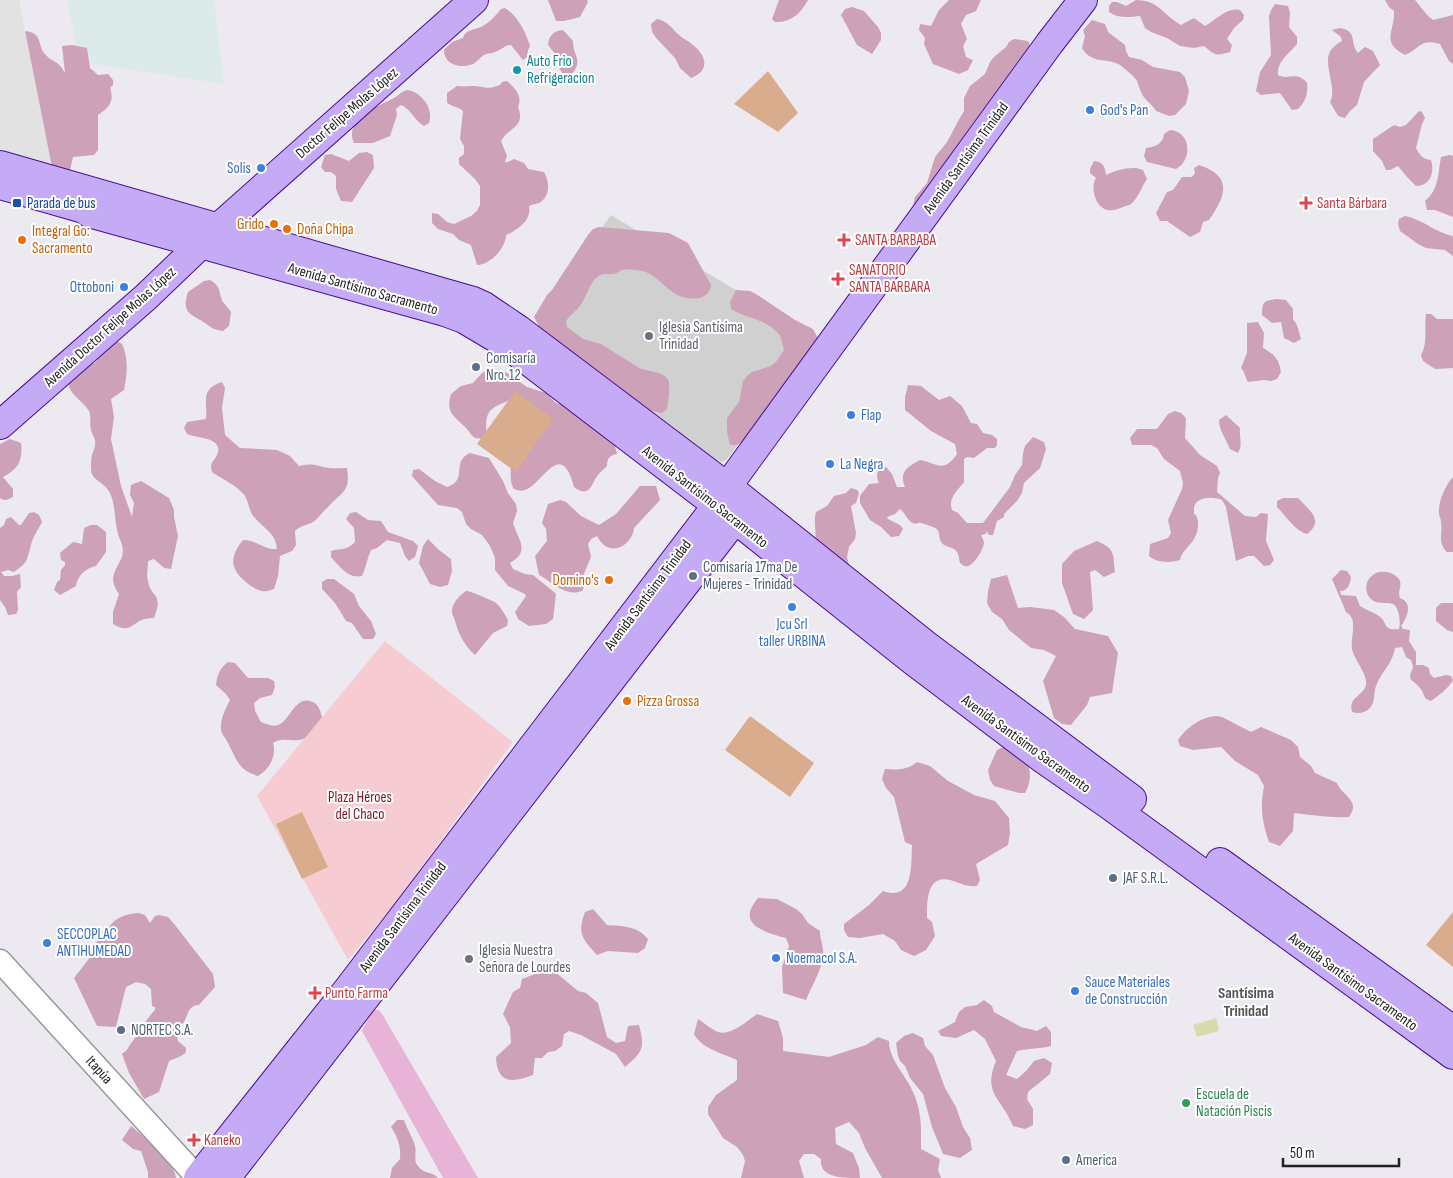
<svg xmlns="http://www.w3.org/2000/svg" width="1453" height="1178" font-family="'Sofia Sans Condensed',sans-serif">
<rect width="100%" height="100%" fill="#ede9f1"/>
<path fill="#dceae9" d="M67,0H214L224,84L80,62Z"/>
<path fill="#d0d0d0" d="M611,215L812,336L760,416L727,459L722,462L714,459L545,329L539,315Z"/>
<path fill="#e7b4d8" d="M373,1010H379L382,1014L478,1178H443L362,1031Z"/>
<path fill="#cda1b8" d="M548,0H587L588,2L580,17L564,21H556Z
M779,0H808C801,13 791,23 775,22L772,19Z
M949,0H981L976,11L966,15L961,24L967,39L963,46L966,57L973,60L968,70L959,74L933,64L924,44L925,38L919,30L920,24L931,26L939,10Z
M1136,0C1159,0 1163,15 1181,25L1194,18L1205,26C1216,20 1227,7 1240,10L1244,15L1243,20L1234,28L1227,39L1232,45L1230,52C1216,56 1216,56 1204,46L1194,48L1180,46L1167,38L1151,32L1145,28L1140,16C1129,17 1119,19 1109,12V6L1112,2H1117L1126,6Z
M1385,0H1415L1428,16L1433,20L1453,15V64L1449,61L1440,44C1420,38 1420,49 1405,55C1380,42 1395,32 1394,11L1389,7Z
M1275,4L1288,6L1290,13L1289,27L1297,37V44C1289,54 1277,61 1278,75C1289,81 1296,70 1307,83C1308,94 1306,101 1298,109L1292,110L1280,93L1261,95L1256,91L1260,72L1271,55L1269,16L1271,10Z
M852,7L864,11L878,27L881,33V40L872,54L857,45L841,15L845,9Z
M505,8C518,16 526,33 530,46L528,50L527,57L523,60L511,45C505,45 503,49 497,51C494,53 490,53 486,54C480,56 477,64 470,65C458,68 444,64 444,50L452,42L463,38C467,28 474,31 483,26C490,22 496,15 501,9Z
M657,19C668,21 672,29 679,35C683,39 689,41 693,45C707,56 710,71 691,78L680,68L675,58L657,39L652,32L651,24Z
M1092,20L1105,24L1108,32L1125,45L1126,51L1129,57L1142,60L1153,67L1180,72L1185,77L1189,91L1186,104L1175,115L1169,116L1156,111C1153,105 1147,102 1143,96C1140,91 1139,86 1137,81C1134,76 1125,69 1120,65C1107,57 1092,65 1082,48L1085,36L1083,30Z
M1340,28C1358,31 1349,42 1358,53L1365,47L1373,51L1380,65L1364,82L1357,105L1350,111L1345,118L1338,116L1330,102C1339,85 1317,58 1336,45C1338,43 1340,42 1342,41L1341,37L1332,30Z
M563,30L573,41C573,57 584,60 571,75L563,74L559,68L556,55L548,45C549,36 553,31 563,30Z
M26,31C44,34 37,46 45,54C52,63 58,59 65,73L62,46L72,45L87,48L90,68L98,75L108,74L113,80V85L110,88C115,102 108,108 98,115V150L94,155L73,157L70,170L64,179L50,166L11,48Z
M1014,39L1028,41L1031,47L912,210L915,197L927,183L935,157L947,142L961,116L964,111V98L970,86L985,74L990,62L994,57L1006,47L1009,42Z
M507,81C515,88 523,96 518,107C526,127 509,127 501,141L507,156L505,162H508L514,159L524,163L528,169L544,172C549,181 551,194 541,202C538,204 533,204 529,206C532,220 518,230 506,235C506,248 490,265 477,265L471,245L459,240L453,234L438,229L432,223V213L438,214L447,222L454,224L471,216L477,211L480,205V186L475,179L459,164V158L464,154V146L460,139L463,111C459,107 453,107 447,103V93L457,86C463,87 469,86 474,86C487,87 486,90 500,85L502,82Z
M407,90C422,92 434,109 429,123L424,126C414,120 411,109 401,105L396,109L397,115L390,136L373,143H354C343,120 379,106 394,98C399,95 401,92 407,90Z
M1419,111L1422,112L1425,118L1422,124L1416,148C1420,155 1422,159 1431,160C1435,173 1430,186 1416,186L1408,178L1398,166L1390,170H1386L1382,161L1373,151V139L1394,125L1400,127L1406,125Z
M1170,130C1191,131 1193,160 1176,169L1147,162L1144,156L1146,148C1155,147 1163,144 1164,134Z
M367,152L373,155L374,168L352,202L341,201L336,189V176L331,172H325L321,167L325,155L331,154L349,161L359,153Z
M1450,155L1453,156V217L1435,210H1427L1425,201C1439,190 1438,173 1441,157Z
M1094,161C1103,162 1105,166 1106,175C1116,170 1133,165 1143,170L1147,179C1142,186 1139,196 1133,202C1131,205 1126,206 1123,207C1118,209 1113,211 1107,210C1095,207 1090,187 1096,178L1090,173V169Z
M1199,165C1233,176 1226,196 1209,220L1203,222L1200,232L1190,237L1167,221H1160L1156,213L1167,192L1173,190L1182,177H1192L1195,173L1194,168Z
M1405,216C1422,219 1436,233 1453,236V256L1445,250L1426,248L1418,244L1400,231L1398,224L1399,219Z
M599,227L669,233L688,243L711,285C710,292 707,296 699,298C671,303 660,274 642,271C637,270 627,269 622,270C618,272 616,274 612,274C607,275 605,273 600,275C589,281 587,298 579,307C575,312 570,315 566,321L567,327L583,339L601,344L641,369L659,373L665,376L669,381V395L667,409L662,413L618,404L547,341L534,317L547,295L552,290L588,235L593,229Z
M210,280C222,287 218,292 223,302C225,305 229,308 231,312L229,326L223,331C214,330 212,328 205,323C191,314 181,314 188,292L204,281Z
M736,290L750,291L756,294L795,320L813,329L819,340L748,438L737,445H730L727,432V418L739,402L743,381L747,376L752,372L771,366L776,362L784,350C782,344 782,336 777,332C765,319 745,318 731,309L730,302Z
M1277,299L1286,300L1293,309V319L1297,325L1301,339L1294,343L1284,338L1281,322L1272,323L1262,315C1262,300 1265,301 1277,299Z
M1426,314H1431L1437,319H1453V368L1435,369L1423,361L1421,355C1428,343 1424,328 1426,314Z
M1258,322L1264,333L1263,348C1274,354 1279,359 1281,372L1277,379L1271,381L1264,380L1248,382C1245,377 1245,372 1241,368L1247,353V323Z
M110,341H117L122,344C129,359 127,375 124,390L111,399L114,417L111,439L121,486L132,517L134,503L130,495L131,485L141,481L169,498L174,510V517L178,536L171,569L164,568L154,559L148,561C148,568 146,575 148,581C151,599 164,592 154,618C151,618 148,618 145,619C132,622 130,635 113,624V612L119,594C102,571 128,564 122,545C121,541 119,538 118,534C114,520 116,506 110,493C106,484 95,481 92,474C90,470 91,459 92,455C93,451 95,449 95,444C96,438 92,435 91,430C89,424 92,417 89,411C84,401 66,393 69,380C72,367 87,367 96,362L101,350Z
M488,370H501L507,373L527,387L546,393L556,403L569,407L614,442L617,454C610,455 607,458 607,466C604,469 600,472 598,475C591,484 590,499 574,487C559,430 538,499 517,490C514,489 513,489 512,485C507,473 517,412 518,396C494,409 483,404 487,437C471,442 473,434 464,426C452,415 446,411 451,394L461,386L473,383L482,373Z
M222,382L225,388L222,408L225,435L240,448L277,450L290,456L299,466C311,464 312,464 323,467C330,469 340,468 347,468C351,493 341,492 327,508C322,512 318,519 313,522C306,526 301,525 295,531L296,545L292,551L280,556L278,576L274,589C270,590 267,592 262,591C254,590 238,577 235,569C230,559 237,547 243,540C256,540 265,550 277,549C276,533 264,529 255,518C249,512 249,503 245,496C238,486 222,479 212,472L211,466C212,461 215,459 217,455C225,437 195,438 187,434L184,428L187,422L206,419C208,401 199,390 222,382Z
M908,385L921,386L939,400L950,396L962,406L971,423L977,424L983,433L992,435L997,439V445L995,448H987L974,458L967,457L964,459V482C957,491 948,498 952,510L958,513L967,523H983L1010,487L1015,475L1022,465L1023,453L1025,446L1033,437L1044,442L1046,449L1040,468L1024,483L1022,493L1017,501L1004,514V517L997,521L993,535H989L986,531V534L981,535C982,537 983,540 984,542C984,549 974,565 968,566C964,567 963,565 960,563C959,560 959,555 957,552C953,546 945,548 941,542C938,537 941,531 935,528C934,527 922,523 921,523C916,522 917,525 913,523C906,520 906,513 900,509L895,514L887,517L888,519L900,525L903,529L899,536L891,537L881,527L870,520L860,503V496L869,484L879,483C876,476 876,471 882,467H886L892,474L897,487H905C899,473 906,467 920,460C937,463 943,474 957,454L955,444L931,431L905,410V397Z
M1175,411L1181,413L1186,418L1185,438L1200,455L1217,466L1220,473L1218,478L1217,492L1245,516L1256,517L1261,513L1268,514L1266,541L1274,560L1270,565L1264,566L1254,556H1248L1236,561L1226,507L1222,500C1214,496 1193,496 1194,510C1194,516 1194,512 1197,517C1199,523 1198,532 1195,537C1191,546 1182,550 1180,560C1170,563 1157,563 1149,556L1150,544L1168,538L1171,533L1168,520L1182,489L1183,483L1180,471L1164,459L1157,448L1151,445H1132L1130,438L1137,429H1157L1168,414Z
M1226,415L1240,428C1239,437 1243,445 1238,453L1230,449C1226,439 1219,430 1219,420Z
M10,439L21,443C23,461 18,469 3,477L13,489V497C9,499 4,502 0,498V444Z
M470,453L489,458L503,481L508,493L516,504L517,511L513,523C518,540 531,551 510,563L513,569L525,574L533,575L554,592L556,594L553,619L546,624L529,626L518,619L515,612L526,596L525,594L508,586L495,570V558L490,546L482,535L471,529L466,524L462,512L457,508L438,505L412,476L413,470L419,469L435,481L447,487C469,480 450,462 470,453Z
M1453,477V552H1447C1437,542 1443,533 1441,522C1441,518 1438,514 1439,510C1439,500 1446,484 1453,477Z
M640,486H656L660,500L634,528C633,541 618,554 605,546C601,543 599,539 597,536L591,539L588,544L591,557L583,576L584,583L583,590C568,599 552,582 539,575L535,556L547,541L546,529L542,523L548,504L560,500L566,502L581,516L599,525L616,514Z
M851,488L857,490L859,493L856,503L851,506L856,533L855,539L849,547L847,557L849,565L844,578L815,542C817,532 813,523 816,512L827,506L834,496L846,493Z
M1283,498H1298C1309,510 1325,520 1307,534C1295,531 1286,516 1277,507V501Z
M34,512L39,515L42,522C38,530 33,536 31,545C27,559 28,563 14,572L8,570L1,572L4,576H12L20,574L21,587L17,592L18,610L16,614L8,615L5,607L0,600V528L4,525L6,519L11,517L19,525H21L29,513Z
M356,512L368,520L381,521L388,532L413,541L418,546L415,557L409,561L405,556L400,543L387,540L377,548L371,550C367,559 366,567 362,576C348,579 340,567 331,557V551C341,548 347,551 355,542L354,528L346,519L350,513Z
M91,525H97L106,532V552L96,566C86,568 77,576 76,586L60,595L54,590L57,582L60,580L61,570L65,565V562L61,560L60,553L73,542L82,544L84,528Z
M428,539L439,550L451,559L452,571L448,585L440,587L430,584L419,563L423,546Z
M1097,541C1115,549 1113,553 1115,572L1104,577L1095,570L1090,572L1093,610L1084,619L1073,614L1062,583V564L1074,551Z
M1341,570L1347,571L1351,577C1350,584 1348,591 1340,591L1341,595L1356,596L1360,606C1366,610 1373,612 1379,616C1388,622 1382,631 1399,629C1401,622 1399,607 1393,604C1386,601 1377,606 1370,598C1360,586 1371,569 1386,572C1391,572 1395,575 1399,579C1403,585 1397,592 1400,598C1413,603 1408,616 1401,626L1403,629L1410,630L1409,641L1416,652V665H1423L1429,668L1430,674L1434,678L1446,675L1451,676L1453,680C1449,688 1438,696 1431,701L1426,699C1423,695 1423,691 1420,688C1411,677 1407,683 1413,667L1411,660L1406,657L1402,647L1395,648C1393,663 1381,672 1376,686C1373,693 1376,701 1370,708C1365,713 1358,714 1352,712C1348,696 1363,697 1366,685C1368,674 1354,660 1352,649C1350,637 1359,619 1346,612L1332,579Z
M1007,575L1018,608L1030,607L1054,610L1064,617L1075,629L1108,636L1118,653L1112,693L1090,697L1087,705L1071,725L1062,724L1054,718L1043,681L1056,656L1044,650L1031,648L1009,630L1002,619L992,612L987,603L988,591L991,579Z
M327,579H334L354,594L359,606L371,621L376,634L373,639H363L352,623L346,621L335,603L322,589V582Z
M466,591C471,591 491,600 496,603C501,607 505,615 508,620L507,626L493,633L475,655C464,645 459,635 455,621C454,617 451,613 452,610C453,602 460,595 466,591Z
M1441,603H1453V632L1447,630L1436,621V608Z
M228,662L235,663L248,678H268L274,681L275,687L272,695L260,698L254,703L255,711L261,722C267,724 274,728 280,724C291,718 296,694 313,702C319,705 321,712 322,718C317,724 310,736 303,739C293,743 282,736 273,743C277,756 269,770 258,776C238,770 237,760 228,743C225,737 220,733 221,726C221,717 226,708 230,700L226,694L216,685C217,675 220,668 228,662Z
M1216,716L1222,717L1251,732L1261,727L1291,740L1298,747L1300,757L1311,766L1315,773L1337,783C1343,797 1361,800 1349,817C1330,818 1313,815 1294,813L1293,831L1280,846L1269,842C1262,821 1260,808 1264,786L1258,775L1235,761L1221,747L1193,750L1180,746L1178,740C1186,728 1201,717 1216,716Z
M1014,742C1027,758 1036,773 1025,793H1019L994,786L990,780L988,770L997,750Z
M917,762L930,766L948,781L974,795L995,801L1009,818L1010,833L1008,845L976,864L980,880L977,886C966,887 960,883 950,880C926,874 927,903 927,918L932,922L935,936L926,950L914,956L901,950L895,941L883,934L860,938L848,937L844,930V924L869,905L883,891C914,902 911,865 912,845L905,842L894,797L886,788L882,779L885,769C896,770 908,770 917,762Z
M758,898L777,899L796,909L802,914L808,923L820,931C820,940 824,947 823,955C823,967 811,988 806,1000L783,993L782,967L789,946L786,938C765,932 735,925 758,898Z
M593,909L607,925C622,926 638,926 648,939L645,948L638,953L608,951L597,955C582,939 577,933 585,912Z
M139,913L145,915L150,923L155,916L159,915L168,917L175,925L213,974L215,987L199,1005C188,1005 188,1015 184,1022C181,1026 178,1027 176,1031L178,1041L186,1048V1052C182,1057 175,1058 169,1061L159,1092L144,1099L129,1073L122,1054C130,1048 127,1048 132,1042C140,1032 146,1019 155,1010V1007L152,1006L151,989L145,984L136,982L126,987L116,1027L97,1026L74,978L95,951L93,949L94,945C111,928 110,915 139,913Z
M543,971H554L578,991L586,993L598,1003L607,1037L616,1043L625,1041L628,1026L639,1025C645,1048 643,1052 625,1067L616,1054L581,1035L569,1031L564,1034L562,1046L555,1051L548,1052L542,1058H535L533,1075C512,1083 497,1084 496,1057L511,1043L510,1027L503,1014L513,992L520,988L522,979Z
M984,1000L992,1006L994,1012L1021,1027L1037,1031L1046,1026L1051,1032V1046C1040,1049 1029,1048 1017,1051L1006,1075L1017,1079L1027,1070L1034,1061L1044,1058L1052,1063L1050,1074L1028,1092L1027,1099L1033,1109V1125L1025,1129L1013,1126C1002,1098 982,1094 996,1061L985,1039L974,1030L956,1038L941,1036L938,1031L955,1022L959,1012L965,1007L977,1005Z
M757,1014L778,1021L783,1038V1051L829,1057L866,1045L878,1037L889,1041C889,1061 907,1076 914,1094C922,1114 921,1127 921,1149L940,1159L938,1170L941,1178H882L865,1148L859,1133L849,1122L835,1128L836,1144L853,1153L859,1168L860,1178C843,1178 819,1178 821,1159L814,1154H804L799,1161L804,1178H741L745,1161L743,1155L737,1147L723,1138L708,1114V1107L716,1095L737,1080V1060C722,1053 702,1049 694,1034L698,1019C704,1023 711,1029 718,1032C731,1036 747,1021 757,1014Z
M913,1033L923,1038L925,1046L933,1055L945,1088L956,1107L963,1127L970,1138L972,1150L960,1158L943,1154L932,1127L923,1094L910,1078L905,1066L900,1061L898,1056L896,1043L904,1036Z
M397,1120H404C407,1129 413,1138 415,1146C417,1153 413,1161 418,1166C423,1174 432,1171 438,1178H390L392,1168L400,1159C401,1146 398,1138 391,1127Z
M131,1126C144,1137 174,1161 176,1178H148V1172L141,1151L133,1149L122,1140Z"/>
<path fill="#f6cbd1" d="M385,641L513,742L395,903L348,960L257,796Z"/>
<path fill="#daac8e" d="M768,71L798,113L778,132L734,104Z
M515,391L553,419L516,472L477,444Z
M750,716L814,763L790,797L725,750Z
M302,812L328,867L302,879L276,824Z
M1453,912V967L1426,945Z"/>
<path fill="#e2e2e2" d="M0,0H19L52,167L0,152Z"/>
<path fill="#dadbad" d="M1216,1018L1219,1031L1197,1037L1193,1025Z"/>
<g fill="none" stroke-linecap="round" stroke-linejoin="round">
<defs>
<path id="minor" d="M0,961L198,1178"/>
<path id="major" d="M0,165L473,301L484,306L518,329L742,498L926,645L1132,799
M0,185L84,209L89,213L445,312L464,319L506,344L735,519L912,660L1043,759L1109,805L1453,1055
M0,425L146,297L219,227L474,0
M1220,862L1453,1030
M198,1178L348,989L717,505L727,487L1049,44L1083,0
M226,1178L726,531L735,519L740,502"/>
</defs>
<use href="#minor" stroke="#999" stroke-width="25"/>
<use href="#major" stroke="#4a0b94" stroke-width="30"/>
<use href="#minor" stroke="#fff" stroke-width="22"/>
<use href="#major" stroke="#c5aaf6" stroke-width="28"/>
</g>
<circle fill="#0f9aa8" stroke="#fff" stroke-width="2" cx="517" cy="70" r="5"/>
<g fill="#3f7fe0" stroke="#fff" stroke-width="2">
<circle cx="1090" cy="110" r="5"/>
<circle cx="261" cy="168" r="5"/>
<circle cx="124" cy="287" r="5"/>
<circle cx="851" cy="415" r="5"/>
<circle cx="830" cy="464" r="5"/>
<circle cx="792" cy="607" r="5"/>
<circle cx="47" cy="943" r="5"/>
<circle cx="776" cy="958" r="5"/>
<circle cx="1075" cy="991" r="5"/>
</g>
<rect fill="#1a4fb4" stroke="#fff" stroke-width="2" x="12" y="198" width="10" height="10" rx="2.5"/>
<g fill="#e0444e" stroke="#fff" stroke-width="2">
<path d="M1303.5 195.5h5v5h5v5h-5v5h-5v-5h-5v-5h5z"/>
<path d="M841.5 232.5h5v5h5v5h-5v5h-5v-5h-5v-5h5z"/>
<path d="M835.5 271.5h5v5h5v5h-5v5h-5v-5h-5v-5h5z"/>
<path d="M312.5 985.5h5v5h5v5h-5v5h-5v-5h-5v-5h5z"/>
<path d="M191.5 1132.5h5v5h5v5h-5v5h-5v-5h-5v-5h5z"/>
</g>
<g fill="#e8710a" stroke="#fff" stroke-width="2">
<circle cx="274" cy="224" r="5"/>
<circle cx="287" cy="229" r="5"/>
<circle cx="22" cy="240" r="5"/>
<circle cx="609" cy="580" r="5"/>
<circle cx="627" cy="701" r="5"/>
</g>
<g fill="#6b7280" stroke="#fff" stroke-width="2">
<circle cx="649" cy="336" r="5"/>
<circle cx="469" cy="959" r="5"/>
</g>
<g fill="#5c6f8a" stroke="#fff" stroke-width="2">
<circle cx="476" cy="367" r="5"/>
<circle cx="693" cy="576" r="5"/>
<circle cx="1113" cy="878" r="5"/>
<circle cx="121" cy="1030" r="5"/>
<circle cx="1066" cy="1160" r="5"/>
</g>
<circle fill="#2e9e5b" stroke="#fff" stroke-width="2" cx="1186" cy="1103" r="5"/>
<g text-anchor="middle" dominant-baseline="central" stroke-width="4" stroke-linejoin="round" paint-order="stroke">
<g font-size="15" fill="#0d838f" stroke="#fff" text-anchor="start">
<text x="527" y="61">Auto Frio<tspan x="527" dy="17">Refrigeracion</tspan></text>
</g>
<g font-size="15" fill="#366cbe" stroke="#fff" text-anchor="start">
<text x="1100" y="110">God's Pan</text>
<text x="251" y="168" text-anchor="end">Solis</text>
<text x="114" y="287" text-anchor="end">Ottoboni</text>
<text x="861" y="415">Flap</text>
<text x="840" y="464">La Negra</text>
<text x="792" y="624" text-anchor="middle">Jcu Srl<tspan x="792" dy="17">taller URBINA</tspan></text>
<text x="57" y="934">SECCOPLAC<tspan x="57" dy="17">ANTIHUMEDAD</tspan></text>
<text x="786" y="958">Noemacol S.A.</text>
<text x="1085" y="982">Sauce Materiales<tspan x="1085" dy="17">de Construcción</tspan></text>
</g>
<g font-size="15" fill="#222" stroke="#fff">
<text transform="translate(347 113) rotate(-41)">Doctor Felipe Molas López</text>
<text transform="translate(966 158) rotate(-54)">Avenida Santísima Trinidad</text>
<text transform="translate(363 289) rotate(16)">Avenida Santísimo Sacramento</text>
<text transform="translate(110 327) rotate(-42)">Avenida Doctor Felipe Molas López</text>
<text transform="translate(705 497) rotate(38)">Avenida Santísimo Sacramento</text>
<text transform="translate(648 595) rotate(-53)">Avenida Santísima Trinidad</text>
<text transform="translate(1026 744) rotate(36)">Avenida Santísimo Sacramento</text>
<text transform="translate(403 917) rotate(-53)">Avenida Santísima Trinidad</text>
<text transform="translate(1353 982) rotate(36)">Avenida Santísimo Sacramento</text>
<text transform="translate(99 1070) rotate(48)">Itapúa</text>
</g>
<g font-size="15" fill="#164399" stroke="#fff" text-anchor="start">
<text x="27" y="203">Parada de bus</text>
</g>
<g font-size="15" fill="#be3a42" stroke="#fff" text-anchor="start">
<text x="1317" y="203">Santa Bárbara</text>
<text x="855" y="240">SANTA BARBABA</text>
<text x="849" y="270">SANATORIO<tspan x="849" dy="17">SANTA BARBARA</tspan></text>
<text x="325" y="993">Punto Farma</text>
<text x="204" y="1140">Kaneko</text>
</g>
<g font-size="15" fill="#c56008" stroke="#fff" text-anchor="start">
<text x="264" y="224" text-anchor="end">Grido</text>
<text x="297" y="229">Doña Chipa</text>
<text x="32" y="231">Integral Go:<tspan x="32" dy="17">Sacramento</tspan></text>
<text x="599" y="580" text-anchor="end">Domino's</text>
<text x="637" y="701">Pizza Grossa</text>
</g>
<g font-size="15" fill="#5b616d" stroke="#fff" text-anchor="start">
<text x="659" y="327">Iglesia Santísima<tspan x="659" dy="17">Trinidad</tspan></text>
<text x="479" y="950">Iglesia Nuestra<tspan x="479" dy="17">Señora de Lourdes</tspan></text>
</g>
<g font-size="15" fill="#4e5e75" stroke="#fff" text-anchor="start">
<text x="486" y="358">Comisaría<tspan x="486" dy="17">Nro. 12</tspan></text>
<text x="703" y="567">Comisaría 17ma De<tspan x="703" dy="17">Mujeres - Trinidad</tspan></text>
<text x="1123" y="878">JAF S.R.L.</text>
<text x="131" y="1030">NORTEC S.A.</text>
<text x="1076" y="1160">America</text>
</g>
<g font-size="15" fill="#7b1422" stroke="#fff">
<text x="360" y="797">Plaza Héroes<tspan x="360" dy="17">del Chaco</tspan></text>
</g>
<g font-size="15" fill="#27864d" stroke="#fff" text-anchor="start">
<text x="1196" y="1094">Escuela de<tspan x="1196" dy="17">Natación Piscis</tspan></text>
</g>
<g font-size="16" font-weight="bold" fill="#555" stroke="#fff">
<text x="1246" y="993">Santísima<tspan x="1246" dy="18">Trinidad</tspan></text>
</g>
</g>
<path d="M1283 1158v8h116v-8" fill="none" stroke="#222222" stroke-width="2.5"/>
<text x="1290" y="1158" font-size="15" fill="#222222" stroke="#ffffff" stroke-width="4" paint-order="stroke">50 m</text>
</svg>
